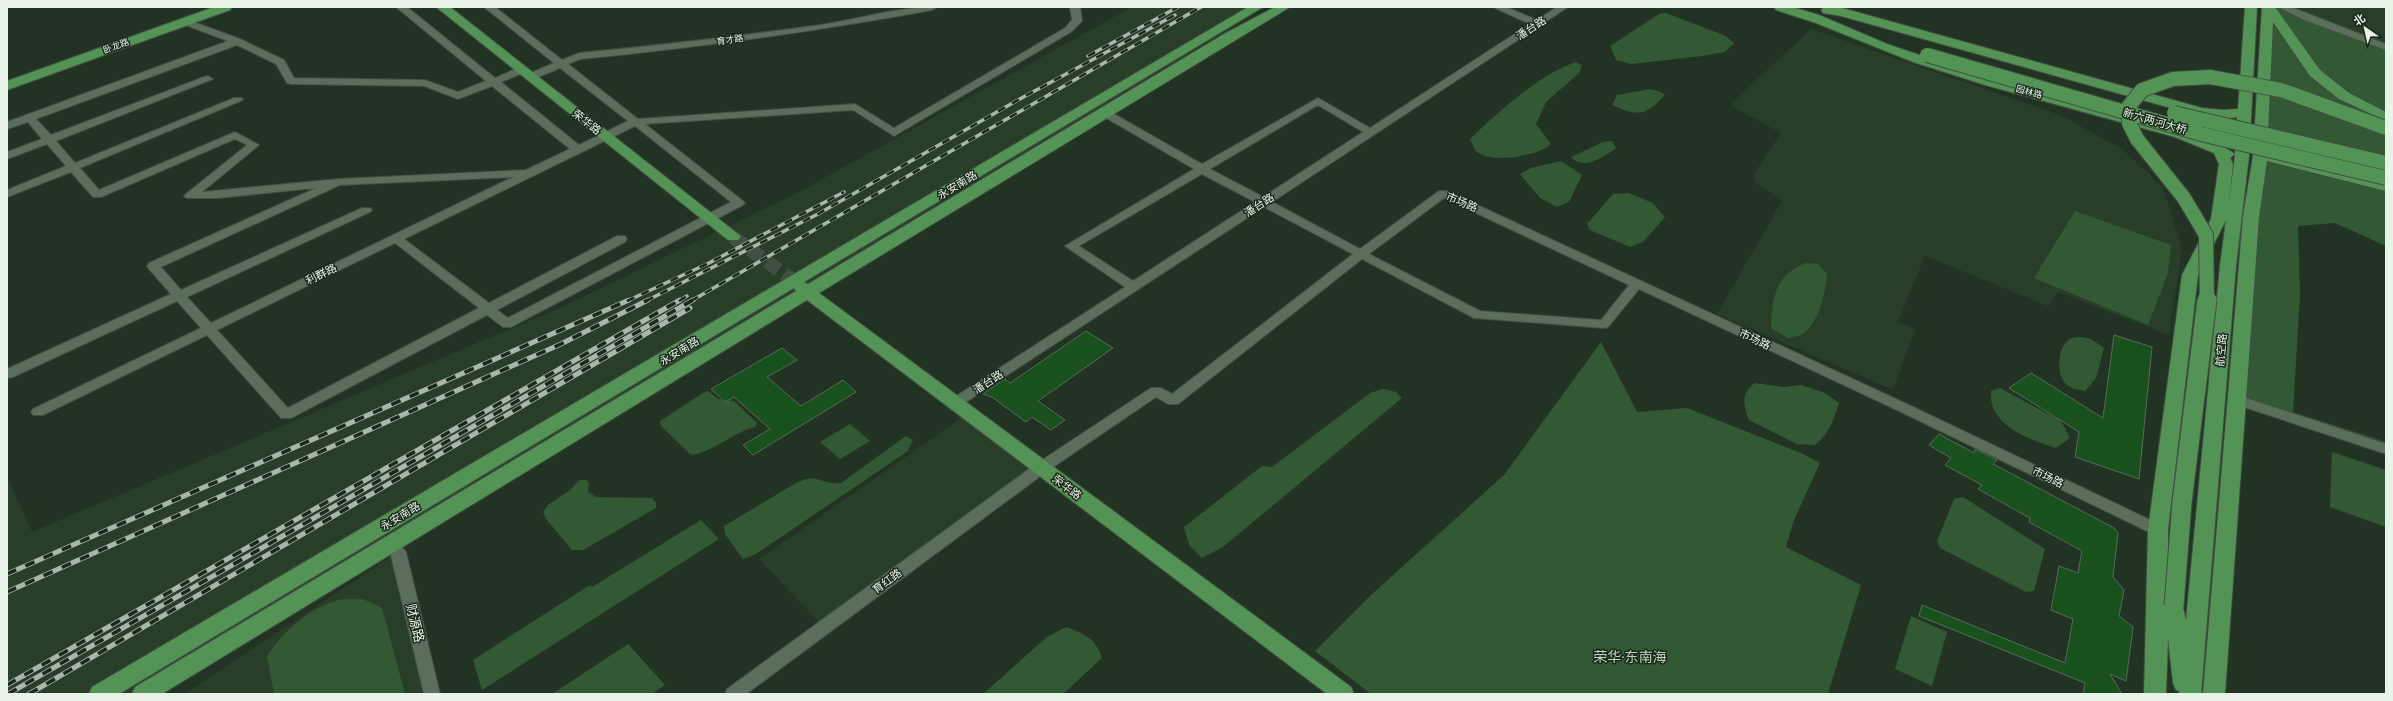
<svg xmlns="http://www.w3.org/2000/svg" width="2393" height="701" font-family="Poppins,'Noto Sans SC',sans-serif">
<rect width="100%" height="100%" fill="#233323"/>
<path fill="#293e29" d="M1132,7H1265L972,189L140,694H7V477L32,532L562,307L799,192Z
M2298,7H2386V43L2312,17Z
M1811,29L2062,116L2122,149L2163,187L2182,249L2169,335L2058,292L2048,306L1925,256L1898,322L1915,329L1893,390L1717,314L1782,201L1756,183L1753,175L1781,133L1730,105Z
M969,413L1041,468L824,627L759,559Z
M398,552L432,694H183L206,680Z"/>
<path fill="#325933" d="M2268,7H2283L2383,46L2386,43V246L2335,223L2298,226L2300,294L2293,412L2386,442V449L2237,400Z
M1666,13L1726,36L1734,43L1725,52L1702,56L1631,64L1616,60L1610,46L1659,14Z
M1576,62L1582,65L1579,73L1546,102L1536,124L1551,144C1539,156 1488,165 1475,150C1473,147 1472,142 1470,139C1497,113 1541,73 1576,62Z
M1650,89L1661,92L1665,95C1645,116 1639,117 1612,105L1617,95Z
M1612,141L1616,148C1604,157 1584,171 1571,157L1603,142Z
M1561,161L1582,175L1569,202L1557,207L1540,198L1520,174L1531,168Z
M1628,193L1653,203L1665,217L1643,242L1630,247L1590,230L1587,224L1613,194Z
M2075,211L2171,245L2168,273L2148,325L2034,278Z
M1806,263L1818,264L1827,274C1825,294 1820,320 1803,334C1800,336 1793,337 1788,338L1771,328C1772,297 1775,275 1806,263Z
M2081,337L2091,339L2104,348L2096,378L2085,391C2078,390 2071,389 2065,383C2056,373 2057,344 2072,338C2074,337 2078,337 2081,337Z
M1601,342L1637,412L1687,408L1801,453L1820,463L1794,520L1786,547L1861,585L1828,694H1371L1315,651L1371,595L1504,475Z
M1755,383L1784,387L1801,385L1825,393L1839,403C1834,419 1829,434 1815,445L1797,444L1749,420C1743,405 1741,393 1755,383Z
M2000,388L2061,421L2070,438L2056,448C2029,439 1988,426 1991,391Z
M1383,389L1396,392L1402,398L1223,547L1202,558L1189,545L1184,527L1262,466L1272,467L1370,393Z
M708,391L718,399L734,401L757,423L755,427C732,433 713,452 691,455L661,426L660,421L703,393Z
M850,424L870,441L840,459L820,442Z
M906,436L913,440L908,451L756,554L743,559L725,534L724,526L794,484C818,471 820,485 841,483Z
M2332,452L2386,470V527L2330,507Z
M579,480H587L589,483L588,492L596,497L652,498L656,503V508L583,550H572L546,519L543,512L548,505L570,490Z
M1963,497L2045,549L2034,591L2026,592L1940,548L1937,541L1954,499Z
M701,520L719,539L482,690L473,660L590,585L592,587Z
M363,599L382,608L405,694H274L267,656C284,631 306,611 335,601C343,598 355,600 363,599Z
M1911,616L1947,632L1932,686L1895,669Z
M1066,627C1084,634 1096,638 1102,658L1063,694H983L1047,637Z
M628,644L665,685L652,694H552Z"/>
<path fill="#18511d" stroke="#596b59" d="M1086,331L1113,348L1038,401L1065,420L1051,430L1032,417L1026,422L992,397L983,394L1005,379L1010,383Z
M2114,335L2152,347L2139,479L2075,457L2079,432L2009,388L2031,373L2103,418Z
M782,348L797,360L767,377L801,406L843,380L856,392L753,455L743,445L770,429L734,397L725,402L711,389Z
M1939,434L1974,453L1975,449L1997,460L1993,464L2114,528L2118,533L2113,577L2124,590L2119,616L2133,627L2126,681L2110,674L2122,694H2083L2085,683L1919,616L1922,605L2065,663L2073,619L2051,610L2059,566L2078,573L2082,551L2029,522L2030,518L1978,489L1982,485L1945,465L1951,458L1929,445Z"/>
<g fill="none" stroke-linecap="round" stroke-linejoin="round">
<path stroke="#415041" stroke-width="14" stroke-dasharray="14 7" stroke-linecap="butt" d="M733,237L791,279"/>
<defs>
<path id="minor" d="M396,7H407L495,78L518,68H526V72L501,82L579,145L628,121L560,68L534,79H526V75L554,63L484,7H495L562,60L579,53C660,45 740,36 820,25C859,19 897,7 937,7L932,10C814,32 700,47 581,59L568,64L638,119L855,104L894,128L1065,28L1072,20L1070,7H1080L1082,21L1071,32L894,136L853,110L645,124L743,201L745,203L743,205L511,327H503L487,315L291,418H281L207,335L43,415H33L31,412L33,409L201,328L177,301L13,377L7,378V369L171,294L149,269L147,266L149,263L316,188L218,198H186L184,196L186,194L247,145L235,139L101,197H93L71,172L7,197V190L66,166L47,144L7,159V152L42,139L28,122L7,129V122L228,41L188,26L186,24L191,21L240,39L284,60L294,78L425,80L458,92L486,81ZM237,45L276,64L287,83L291,84L424,86L458,99L492,86L570,149L526,170L338,179L202,192L259,145L235,132L99,190L80,168L243,100L242,98H234L75,163L56,141L213,79L208,76L204,77L51,135L36,119ZM635,126L731,202L508,318L497,310L625,242L627,239L625,236H617L489,303L404,239ZM513,177L211,323L187,297L370,212L372,210L370,208H362L181,290L161,267L340,185ZM395,243L479,308L288,408L217,330Z
M1493,7H1506L1537,20L1557,7H1568L1272,202L1360,249L1439,191H1447L1909,405L2163,526L2165,530L2163,534L2158,536L2153,534L1899,411L1639,289L1608,327L1604,328L1474,318L1362,259L1178,404H1168L1156,397L1046,472L746,694H725L727,689L1036,464L1151,388H1161L1172,394L1353,254L1264,207L960,406H950L948,403L950,400L1125,287L1065,246L1194,169L1101,115V111H1109L1202,164L1318,98L1370,128L1530,24ZM1318,105L1363,132L1263,197L1210,169ZM1202,174L1255,202L1133,281L1079,246ZM1444,198L1629,285L1601,320L1480,311L1369,254Z
M2278,7H2291L2386,44V50L2304,20Z
M2237,395L2386,444V454L2232,403L2230,400Z
M398,546L403,548L406,552L440,694H424L390,552L393,548Z"/>
<path id="major" d="M214,7H232L230,10L7,90V81Z
M436,7H450L738,234L741,237L738,240H728Z
M1248,7H1263L804,282L808,284L1224,34L1275,7H1290L819,293L1351,687L1354,694H1327L807,300L162,694H132L135,687L796,291L794,288L119,694H89L92,687Z
M1774,7H1792L1819,15L1887,44L1958,68L2185,131L2218,143L2235,154L2237,117L2223,119L2196,115L1841,16L1823,13L1821,10L1824,7L1842,8L2202,108L2223,110L2238,109L2245,7H2257L2249,156L2236,266L2201,694H2179V691L2176,690L2173,683L2168,638L2166,694H2144L2148,530L2182,275L2211,219L2219,164L2214,153L2175,137L1985,85L1913,62L1816,23L1776,10ZM2235,154V156L2229,202L2233,164L2230,158ZM2226,220L2220,266L2186,620L2181,600L2174,598L2168,600V530L2198,275Z
M2262,7H2275L2320,70L2349,93L2386,112V121L2339,99L2310,76L2273,22L2267,152L2386,183V191L2267,161L2259,217L2225,694H2203L2243,217L2253,156Z"/>
</defs>
<use href="#minor" stroke="#414f41" stroke-width="2"/>
<use href="#major" stroke="#414f41" stroke-width="2"/>
<use href="#minor" fill="#5b6d5b" fill-rule="evenodd"/>
<use href="#major" fill="#539356" fill-rule="evenodd"/>
<defs>
<path id="rail-far1" d="M1088,56L1178,7
M627,301L709,263L844,192
M646,301L818,214L1018,100L1175,15
M679,301L687,296
M691,301L1201,7"/>
<path id="rail" d="M7,574L629,300
M7,592L561,344L648,300
M7,685L680,300
M8,694L693,300
M29,694L690,308"/>
</defs>
<use href="#rail-far1" stroke="#aab6aa" stroke-width="3.5"/>
<use href="#rail" stroke="#aab6aa" stroke-width="5"/>
<use href="#rail-far1" stroke="#1a291a" stroke-width="2.5" stroke-dasharray="8" stroke-linecap="butt"/>
<use href="#rail" stroke="#1a291a" stroke-width="3.5" stroke-dasharray="10" stroke-linecap="butt"/>
<defs>
<path id="major-bridge-far1" d="M1927,55L2201,134L2386,178
M2174,113L2386,163
M2207,301L2206,235L2184,198L2137,139L2129,123V106L2142,90L2173,79L2210,77L2281,90L2386,128"/>
<path id="major-bridge" d="M2174,606L2182,502L2207,300"/>
</defs>
<use href="#major-bridge-far1" stroke="#414f41" stroke-width="16" stroke-linecap="butt"/>
<use href="#major-bridge" stroke="#414f41" stroke-width="21" stroke-linecap="butt"/>
<use href="#major-bridge-far1" stroke="#539356" stroke-width="14"/>
<use href="#major-bridge" stroke="#539356" stroke-width="19"/>
</g>
<g text-anchor="middle" dominant-baseline="central" stroke-width="3" stroke-linejoin="round" paint-order="stroke">
<g font-size="9" fill="#e9f4e9" stroke="#1a291a">
<text transform="translate(730 40) rotate(-8)">育才路</text>
<text transform="translate(116 46) rotate(-20)">卧龙路</text>
<text transform="translate(2029 92) rotate(16)">园林路</text>
</g>
<g font-size="11" fill="#e9f4e9" stroke="#1a291a">
<text transform="translate(1531 28) rotate(-33)">潘台路</text>
<text transform="translate(2155 121) rotate(16)">新六两河大桥</text>
<text transform="translate(587 122) rotate(38)">荣华路</text>
<text transform="translate(957 185) rotate(-31)">永安南路</text>
<text transform="translate(1462 202) rotate(23)">市场路</text>
<text transform="translate(1259 205) rotate(-33)">潘台路</text>
<text transform="translate(321 274) rotate(-26)">利群路</text>
<text transform="translate(1755 339) rotate(25)">市场路</text>
<text transform="translate(2221 350) rotate(-85)">航空路</text>
<text transform="translate(679 351) rotate(-31)">永安南路</text>
<text transform="translate(988 382) rotate(-33)">潘台路</text>
<text transform="translate(2048 477) rotate(26)">市场路</text>
<text transform="translate(1067 487) rotate(37)">荣华路</text>
<text transform="translate(400 516) rotate(-31)">永安南路</text>
<text transform="translate(887 581) rotate(-36)">育红路</text>
</g>
<g font-size="13" fill="#e9f4e9" stroke="#1a291a">
<text transform="translate(415 623) rotate(76)">财源路</text>
</g>
<g font-size="14" fill="#bfd3bf" stroke="#1a291a">
<text x="1630" y="657">荣华·东南海</text>
</g>
</g>
<rect width="2393" height="701" fill="none" stroke="#e9f4e9" stroke-width="16"/>
<g transform="translate(2365 28) rotate(326)" stroke="#1a291a" stroke-width="3" paint-order="stroke">
<path d="M0-3L7 15L0 10L-7 15Z" fill="#e9f4e9"/>
<text y="-6" font-size="11" font-weight="bold" text-anchor="middle" fill="#e9f4e9">北</text>
</g>
</svg>
